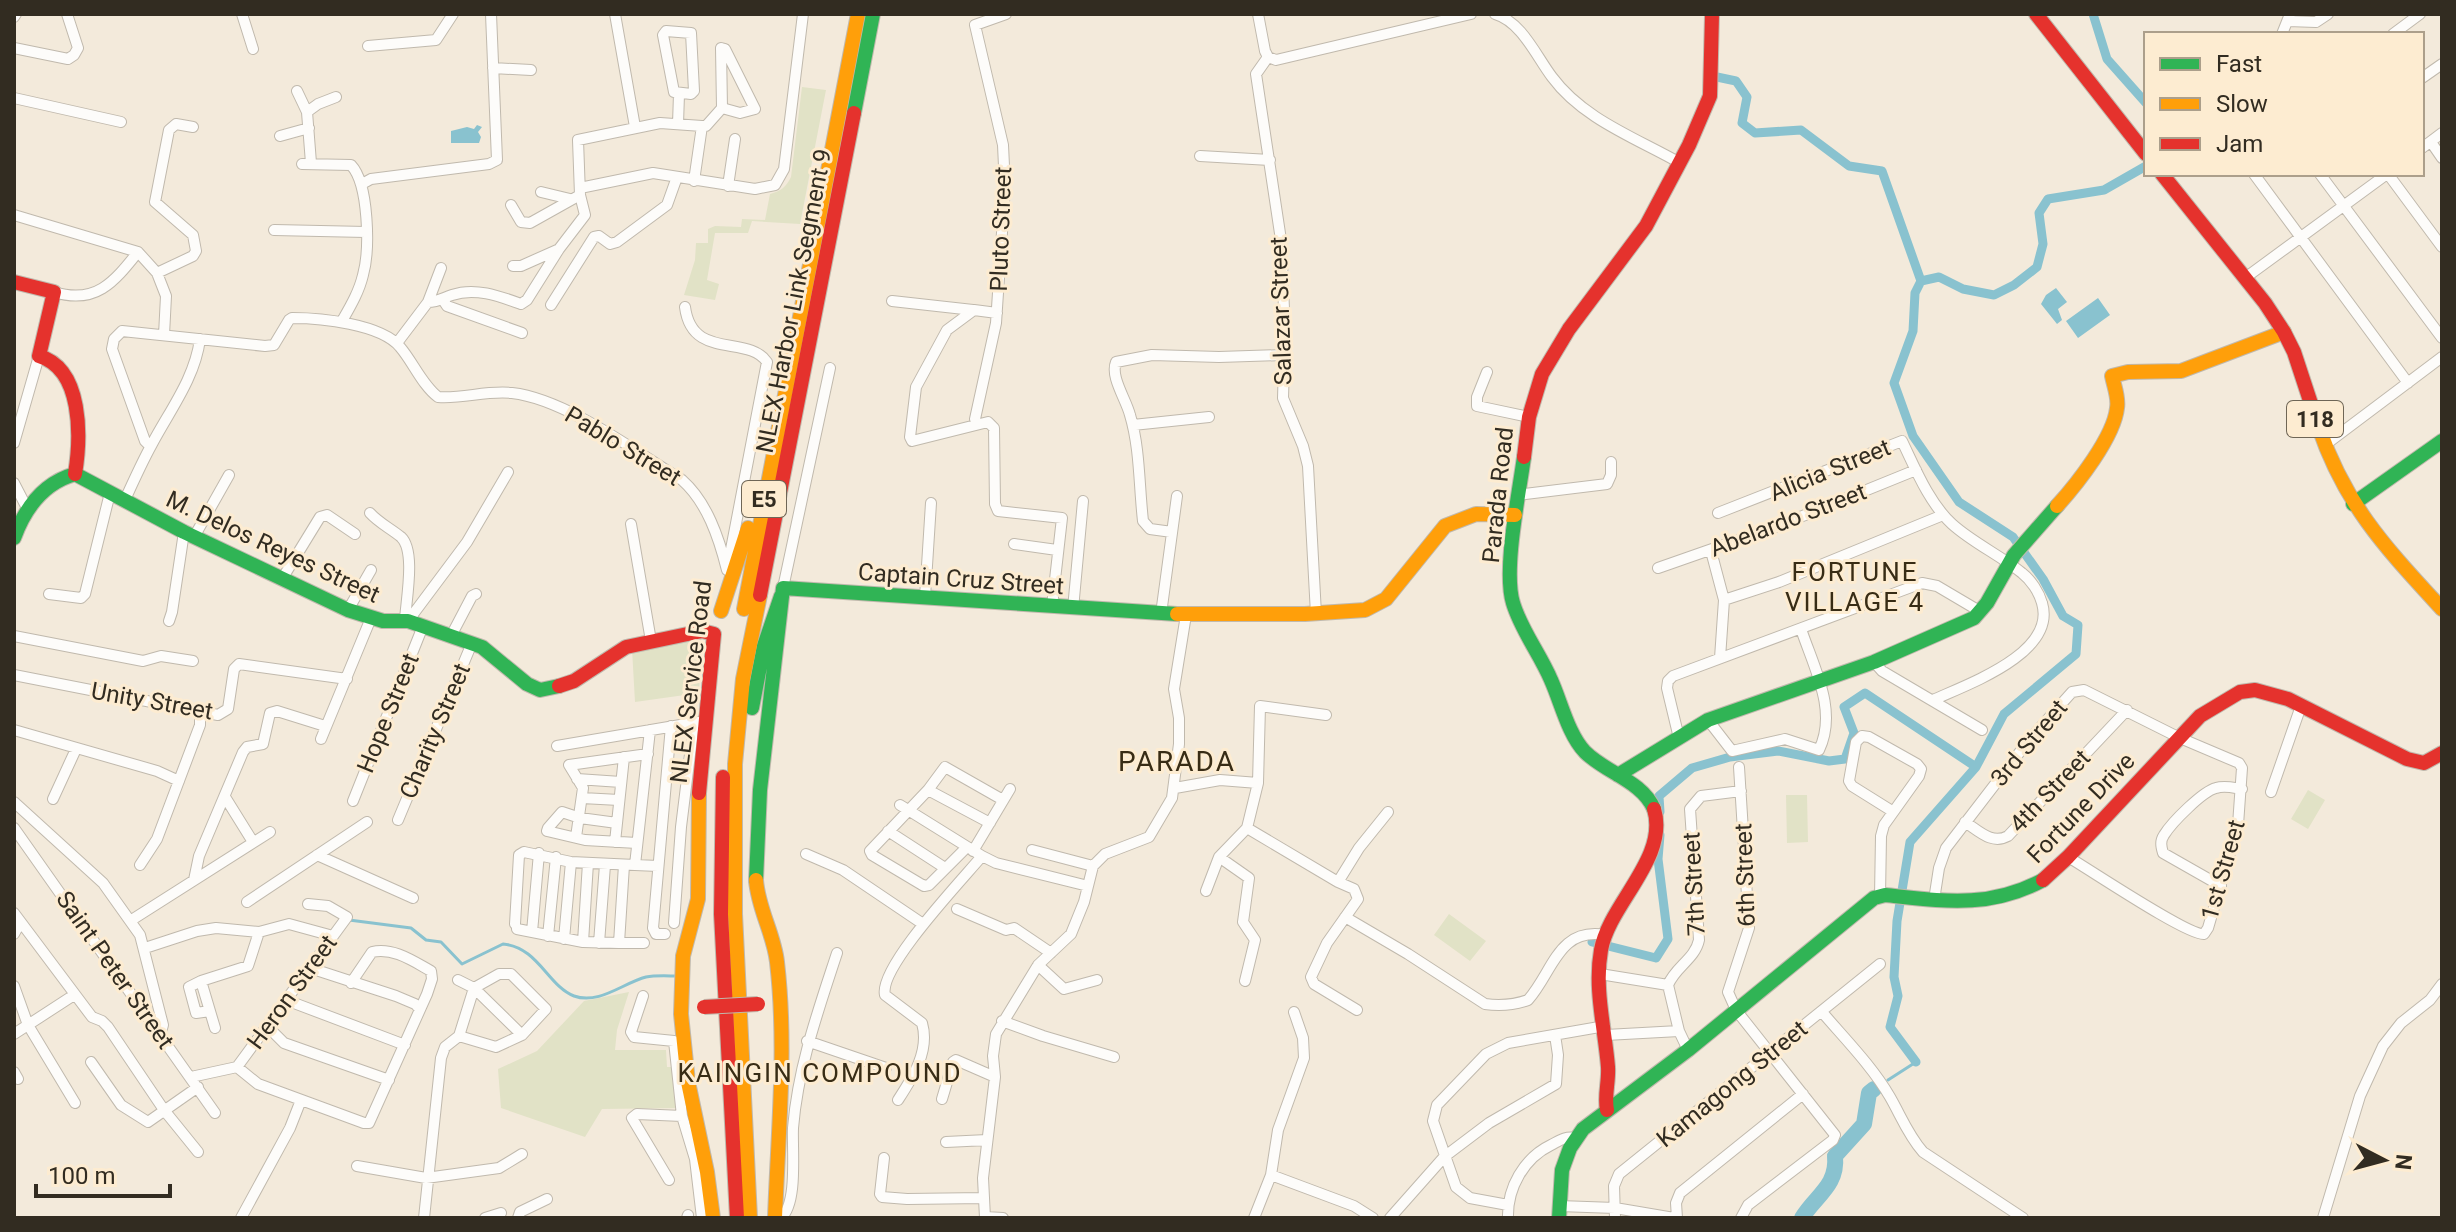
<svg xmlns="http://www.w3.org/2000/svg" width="2456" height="1232" font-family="Roboto,sans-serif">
<rect width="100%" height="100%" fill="#f3eadb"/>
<path fill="#e1e2c6" d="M802,87L826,90L800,224L752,221L748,233H715L707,280L719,284L715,300L684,295L695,260L696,243H708V229L715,226L741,227L742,219L765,220L770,194C781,191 786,187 791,177Z
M702,637L699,693L635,702L632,649Z
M2308,790L2325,800L2308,829L2291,819Z
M1786,795H1807L1808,842L1787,843Z
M1449,914L1486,941L1470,961L1434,935Z
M629,992L617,1030L615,1050H666L667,1067H675L680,1108L602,1109L585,1137L501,1108L498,1069L537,1051L584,1001Z"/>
<path fill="#89c2cf" d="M477,125L482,127L478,132L481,137L479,143H451V131L467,127L474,129Z
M2056,288L2067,302L2058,309L2062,320L2057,324L2041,304L2046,295Z
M2098,298L2110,315L2078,338L2066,321Z"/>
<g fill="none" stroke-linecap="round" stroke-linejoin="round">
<path stroke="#89c2cf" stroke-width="3" d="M349,920L411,928L426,940L441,942L462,964L503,944C538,947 548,986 574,996C599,1005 623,983 646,977C656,975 668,976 678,976
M1888,1080L1916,1062"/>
<path stroke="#89c2cf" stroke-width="9" d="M2093,14L2107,59L2146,103
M1717,77L1736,81L1747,97L1742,123L1755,133L1801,130L1849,166L1882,171L1921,281
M1660,812L1659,796L1692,768L1730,757L1778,751L1829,761L1845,759L1854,733L1844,707L1865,693L1976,767
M1592,942L1656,958L1668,939L1658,859L1660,835
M1916,1062L1890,1027L1898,996L1894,977L1897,921L1910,842L1976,767L2004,714L2076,654L2078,625L2063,616L2043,579L2013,537L1959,502L1913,436L1894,383L1913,331L1915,293L1921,281L1939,277L1963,289L1994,295L2014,285L2037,267L2043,244L2039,213L2048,199L2104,190L2146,166"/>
<path stroke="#89c2cf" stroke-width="16" d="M1802,1218C1815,1196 1838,1186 1835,1156L1864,1124L1869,1093L1874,1089"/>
<defs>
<path id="street" d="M242,14L253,49
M615,14L635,127
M1258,14L1265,51L1268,57
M1495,14C1522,22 1536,56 1552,77C1583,119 1636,138 1680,163
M14,17L16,14
M2288,21L2316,22L2328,14
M666,31L691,33L694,91L691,94L674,92L663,35Z
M2282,34L2290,14
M2393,34L2420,14
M368,46L436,40L453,14
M14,48L68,59L74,55L78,48L67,14
M721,48L725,49L755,109L740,113L722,108
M1268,57L1256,74L1281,240L1285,332L1283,398L1303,446L1308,466L1316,614
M1268,57L1276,60L1471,14
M493,68L531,70
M2422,78L2442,64
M297,91L307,112L311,163
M14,98L121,122
M307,112L318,104L336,97
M678,124L679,94
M702,126H706L722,108L721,48
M280,136L309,128
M2431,142L2442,158
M2422,148L2442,133
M1200,156L1270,160
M302,164L351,165C369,184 370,250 363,275C359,292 350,307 342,321
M2254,174L2408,383
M2320,174L2442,338
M2388,174L2442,247
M694,181L702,126
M362,184L371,179L489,164L497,160L491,14
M728,186L735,139
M580,188L653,173L755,189L775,185L784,169L803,14
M541,192L570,199
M511,205L521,222L530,223L580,195
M14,215L138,252L157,273L166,296L164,335
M274,230L366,232
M513,266H521L557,250
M157,273L193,256L196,251L193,235L155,202L169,130L176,124L193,127
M2245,278L2387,174
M54,292C96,305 114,282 138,252
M443,300L447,306L522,333
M892,301L973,310
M428,302L441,268
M551,305L594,237L599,236L610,244L617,242L667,205L677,177
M685,307C692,361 748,334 767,362L728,565
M997,313L974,310L947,330L916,387L910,437L912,441L988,422L994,428L995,504L998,511L1062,518L1052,606
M397,343L428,302C438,302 443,298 452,295C475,287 499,296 521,304L527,300L559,249L585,215L580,195L578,140L660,123L702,126
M1487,372L1477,397V406L1529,417
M975,419L996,323L1005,187L1003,145L975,25L1006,14
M1133,425L1209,417
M14,443L39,356
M2325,445L2442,357
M150,446L145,441L112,349L114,339L122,331L265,346L274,345L289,320L292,318C321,318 381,324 400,347C413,362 422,385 438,397C463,399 487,390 512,393C566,399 636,452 682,480C707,502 719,538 727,570
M14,483L28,510
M1517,495L1607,484L1611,475V462
M124,502C133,482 142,462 152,444C170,410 195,378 200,339
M370,513C379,523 390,528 401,537C416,551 406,600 405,620
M1718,513L1902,441C1915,468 1929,503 1952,524C1973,543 2000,555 2022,573C2031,580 2039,592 2042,603C2057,653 1968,684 1933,700
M631,524L651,641
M1172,532L1150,529L1143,521C1139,486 1140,448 1130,415C1126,399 1110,377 1116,362L1152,355L1219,357L1284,355
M194,537L229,475
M1014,544L1057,550
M1711,551L1724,600L1720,658
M1658,568L1778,526L1916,470
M282,579L320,517L327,515L355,534
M783,588L830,368
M49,594L81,598L85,594L110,493
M925,597L931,503
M1724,600L1779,582L1943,515
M1073,609L1083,501
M348,610L371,570
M1161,614L1177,496
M169,621L172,612L184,532
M408,621L467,542L508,472
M14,636L143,661L161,656L193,661
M451,636L472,596L476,594
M1874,662L1882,671L1982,730
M14,675L218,715L228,709L234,669L239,664L347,679
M1708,720L1732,751L1785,739L1819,750C1838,711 1814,668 1801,629
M14,730L157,771L179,781
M650,730L635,865L658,866
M1679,738L1667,688L1668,681L1673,676L1922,583L1937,586L1981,612
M321,739L371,618
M557,746L698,722
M1739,767L1749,928L1728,992L1736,1010L1835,1135L1833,1140L1748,1205L1741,1218
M577,779L621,782
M1175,788L1220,780L1258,783
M928,790L990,823
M2271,792L2301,706
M225,797L253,842
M582,798L619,800
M53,799L76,749
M353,801L423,626
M14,802L103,883L140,935L163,1025L160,1035
M900,805L982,856
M398,820L472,643
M1965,822C1979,831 1992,845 2008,836L2127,710
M617,823L580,818L562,812L548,828L547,831L585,840L637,843
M14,828L215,1113
M1247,828L1338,882L1354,889L1358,899L1327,943L1311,977L1314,984L1357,1010
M1247,828L1258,783L1260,706L1326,715
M888,831L945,868
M576,837L583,788L569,765L648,754
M615,842L624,757
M967,847L929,885L924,886L872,855L870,851L928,790L945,767L1003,800
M1032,850L1093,866
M973,851L1010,789
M806,854L843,870L923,924
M317,855L413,898
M1219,857L1249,878L1243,922L1255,940L1245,981
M140,865L157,839L200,725V711
M624,865L619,943H644
M194,880L199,856L243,752L247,747L263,744L270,713L277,711L325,726
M1338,882L1359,848L1388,812
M2221,886L2163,853C2161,846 2160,841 2164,835C2172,822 2203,791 2216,788C2225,785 2234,788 2242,789
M1206,891L1219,857L1247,828
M1880,896L1881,836L1884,825L1919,776L1921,769L1917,764L1869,737L1862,736L1856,742L1849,781L1852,786L1892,811
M1934,900L1939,868L1946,848L2029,740L2072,692L2084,690L2180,738L2239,763L2242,768L2238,825L2208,928L2204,934C2188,936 2089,869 2068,857
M247,902L367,822
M957,909L1006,930L1014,928L1051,953
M14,913L92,1017L102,1021L108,1027L164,1110L198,1152
M1345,917L1408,954L1485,1004C1500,1006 1514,1005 1528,1000C1553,972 1558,927 1605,935
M130,921L270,832
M674,923L681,827L694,722
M515,924L519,855L524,852L571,862L635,865
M517,929L583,942L619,943
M532,932L539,853
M14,934L20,923
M665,934H656L653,928L671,726
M548,936L556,857
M564,939L571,862
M583,942L588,863
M599,943L605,865
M145,948L197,931L216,928L259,932L289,924L333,936
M1038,965L1064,989L1097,980
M310,968L396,996L415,1004L420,1009
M1600,974L1668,985
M458,980L474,988L522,1035
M201,981L215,1028
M14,986L28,1025L75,1103
M643,996L631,1032L634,1037L674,1041L682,1116L695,1159L702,1218
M286,1000L405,1045
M210,1011L196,1013L189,987L201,981L248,966L259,932
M1822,1012C1845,1039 1872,1066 1890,1097C1901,1116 1908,1135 1923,1152L2023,1218
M1002,1021L1043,1036L1114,1057
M267,1026L284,1043L389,1080
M14,1034L74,995
M1606,1035L1679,1031
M807,1041L886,1068
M1688,1050L1679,1031L1668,985C1675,967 1695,959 1699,940L1690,809L1701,796L1741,791
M91,1062L121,1105L148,1122L198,1087
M237,1067L258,1084L364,1123H369L427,994L432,979L431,971C413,961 393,947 372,952L351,983
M14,1072L18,1079
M191,1077L237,1067L347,917L328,906L308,904
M942,1099L953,1062L956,1060L995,1077
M898,1100C913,1077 930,1051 922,1023L885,995C878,968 962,880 982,856L996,863L1088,886
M946,1142L987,1140
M884,1158L880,1194L882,1197L907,1199L984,1198
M357,1166L426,1178L499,1168L522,1154
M1271,1175L1354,1206L1373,1218
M669,1180L632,1118L637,1114L682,1116
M1508,1205L1470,1198L1456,1187L1433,1121L1437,1105L1486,1054L1508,1043L1605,1026
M1559,1206L1615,1208L1674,1218
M985,1217L1003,1218
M241,1218L290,1128L301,1100
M424,1218L441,1058L445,1047L459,1036L474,988L499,974H511L546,1009L522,1035L496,1047L459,1036
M485,1218L501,1213
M518,1218L520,1212L547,1199
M687,1218L688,1215
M781,1218C798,1203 792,1151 793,1128C798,1067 818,1011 837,953
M985,1218L983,1178L995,1077L993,1056L996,1034L1038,965L1071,934L1084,902L1093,866L1105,854L1149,837L1172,798L1179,744V718L1174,689L1186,615
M1254,1218L1271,1175L1278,1130L1304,1058L1303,1038L1294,1012
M1390,1218L1444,1157L1489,1123L1556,1084L1558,1055L1555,1035
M1508,1218C1507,1188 1524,1158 1551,1145C1559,1141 1565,1136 1575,1138
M1615,1218L1614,1186L1619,1174L1880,964
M1677,1218L1676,1203L1680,1193L1803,1094
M2323,1218L2360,1096L2383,1046L2401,1023L2430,1000L2442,984"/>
<path id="fast" d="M854,113L873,14
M1524,457C1519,494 1503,570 1513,603C1521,630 1540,654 1551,680C1561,702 1568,734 1585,752C1606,773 1642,781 1654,809
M2353,504L2442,441
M14,538C25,508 43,483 75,474L184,532L348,610L383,621H408L482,647L527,684L540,690L559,686
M752,708L764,646L781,596
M1618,775L1708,720L1874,662L1974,618L1987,603L2014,555L2057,506
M756,880L760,790L783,588L1177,614
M1559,1218L1562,1170L1570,1148L1583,1129L1688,1050L1874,898L1885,895C1943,901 1989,909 2043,880"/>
<path id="slow" d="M2319,428C2346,507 2388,550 2442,609
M2057,506C2077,484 2114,437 2117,408C2119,398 2114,386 2112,376L2128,372L2181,371L2284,332
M744,609L858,14
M721,611L748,528
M1177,614H1305L1365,610L1386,599L1445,526L1476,514L1515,515
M699,793L698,899L683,956L681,1014L688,1082L707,1172L713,1218
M756,880C758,909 774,934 777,962C787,1048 778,1132 775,1218
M750,1218L735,914V764L743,679L760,595"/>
<path id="jam" d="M2036,14L2146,154
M2162,174L2265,303L2284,332L2294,352L2319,428
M14,282L54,292L39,356C83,369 81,437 75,474
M1524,457L1529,417L1542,374L1569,329L1646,226L1689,145L1710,96L1712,14
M760,595L854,113
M559,686L574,681L626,647L702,631L714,634L699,793
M723,777L721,914L737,1218
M2043,880L2068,857L2200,716L2240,692L2255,690L2288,699L2407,759L2424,763L2442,753
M1607,1110C1604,1096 1609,1082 1608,1067C1605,1029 1594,989 1601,950C1609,904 1669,858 1654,809"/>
</defs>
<use href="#street" stroke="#c0b9ad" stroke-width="12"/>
<use href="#fast" stroke="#c0b9ad" stroke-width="16"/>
<use href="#slow" stroke="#c0b9ad" stroke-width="16"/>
<use href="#jam" stroke="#c0b9ad" stroke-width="16"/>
<use href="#street" stroke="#fdfcfa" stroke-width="10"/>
<use href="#fast" stroke="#30b455" stroke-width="14"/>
<use href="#slow" stroke="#ff9f0a" stroke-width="14"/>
<use href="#jam" stroke="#e5322d" stroke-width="14"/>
<defs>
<path id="jam-bridge" d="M704,1007L758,1004"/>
</defs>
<use href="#jam-bridge" stroke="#c0b9ad" stroke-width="16" stroke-linecap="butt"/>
<use href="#jam-bridge" stroke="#e5322d" stroke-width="14"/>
</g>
<g text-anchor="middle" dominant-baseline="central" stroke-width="6" stroke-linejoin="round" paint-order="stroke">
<g fill="#fdecd1" stroke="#6f6656" stroke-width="2">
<rect x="2287" y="401" width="56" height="36" rx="6"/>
<rect x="742" y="481" width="44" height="36" rx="6"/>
</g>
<g font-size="22" font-weight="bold" fill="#322c21">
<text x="2315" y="419">118</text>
<text x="764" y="499">E5</text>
</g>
<g font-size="24" fill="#322c21" stroke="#fdecd1">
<text transform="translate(1001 229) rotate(-88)">Pluto Street</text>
<text transform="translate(794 301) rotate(-79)">NLEX Harbor Link Segment 9</text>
<text transform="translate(1281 311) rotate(-92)">Salazar Street</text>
<text transform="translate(623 446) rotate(31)">Pablo Street</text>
<text transform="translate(1830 470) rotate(-22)">Alicia Street</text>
<text transform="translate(1498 495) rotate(-84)">Parada Road</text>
<text transform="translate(1788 520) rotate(-21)">Abelardo Street</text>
<text transform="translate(273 547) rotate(25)">M. Delos Reyes Street</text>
<text transform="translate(961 579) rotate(4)">Captain Cruz Street</text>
<text transform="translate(691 682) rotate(-83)">NLEX Service Road</text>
<text transform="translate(152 701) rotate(10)">Unity Street</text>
<text transform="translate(388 713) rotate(-68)">Hope Street</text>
<text transform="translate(435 731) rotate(-67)">Charity Street</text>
<text transform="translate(2029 743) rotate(-50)">3rd Street</text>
<text transform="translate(2050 791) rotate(-46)">4th Street</text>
<text transform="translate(2081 808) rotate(-46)">Fortune Drive</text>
<text transform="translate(2223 870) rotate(-74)">1st Street</text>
<text transform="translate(1745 875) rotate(-92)">6th Street</text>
<text transform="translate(1694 884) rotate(-93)">7th Street</text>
<text transform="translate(115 970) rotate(55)">Saint Peter Street</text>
<text transform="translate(292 992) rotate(-54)">Heron Street</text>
<text transform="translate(1732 1084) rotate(-39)">Kamagong Street</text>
</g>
<g font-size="26" letter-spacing="2" fill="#382c15" stroke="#fdecd1">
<text x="1855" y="572">FORTUNE<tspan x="1855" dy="30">VILLAGE 4</tspan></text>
<text x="820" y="1073">KAINGIN COMPOUND</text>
</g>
<g font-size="28" letter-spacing="2" fill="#382c15" stroke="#fdecd1">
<text x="1177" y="761">PARADA</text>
</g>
</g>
<rect width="2456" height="1232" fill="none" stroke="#322c21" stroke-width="32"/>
<rect x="2144" y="32" width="280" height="144" fill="#fdecd1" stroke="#ac9f8b" stroke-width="2"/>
<rect x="2160" y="58" width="40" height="12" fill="#30b455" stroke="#ac9f8b" stroke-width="2"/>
<text x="2216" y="72" font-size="24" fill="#322c21">Fast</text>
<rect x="2160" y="98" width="40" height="12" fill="#ff9f0a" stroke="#ac9f8b" stroke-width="2"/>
<text x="2216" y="112" font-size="24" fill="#322c21">Slow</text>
<rect x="2160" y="138" width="40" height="12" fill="#e5322d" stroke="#ac9f8b" stroke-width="2"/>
<text x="2216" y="152" font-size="24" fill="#322c21">Jam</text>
<g transform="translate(2384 1160) rotate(96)" stroke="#fdecd1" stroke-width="6" paint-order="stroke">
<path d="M0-6L14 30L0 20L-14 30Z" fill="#322c21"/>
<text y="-12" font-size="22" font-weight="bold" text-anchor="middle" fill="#322c21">N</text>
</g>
<path d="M36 1184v12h134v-12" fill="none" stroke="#322c21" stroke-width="4"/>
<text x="48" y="1184" font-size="24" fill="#322c21" stroke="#fdecd1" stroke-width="6" paint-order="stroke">100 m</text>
</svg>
